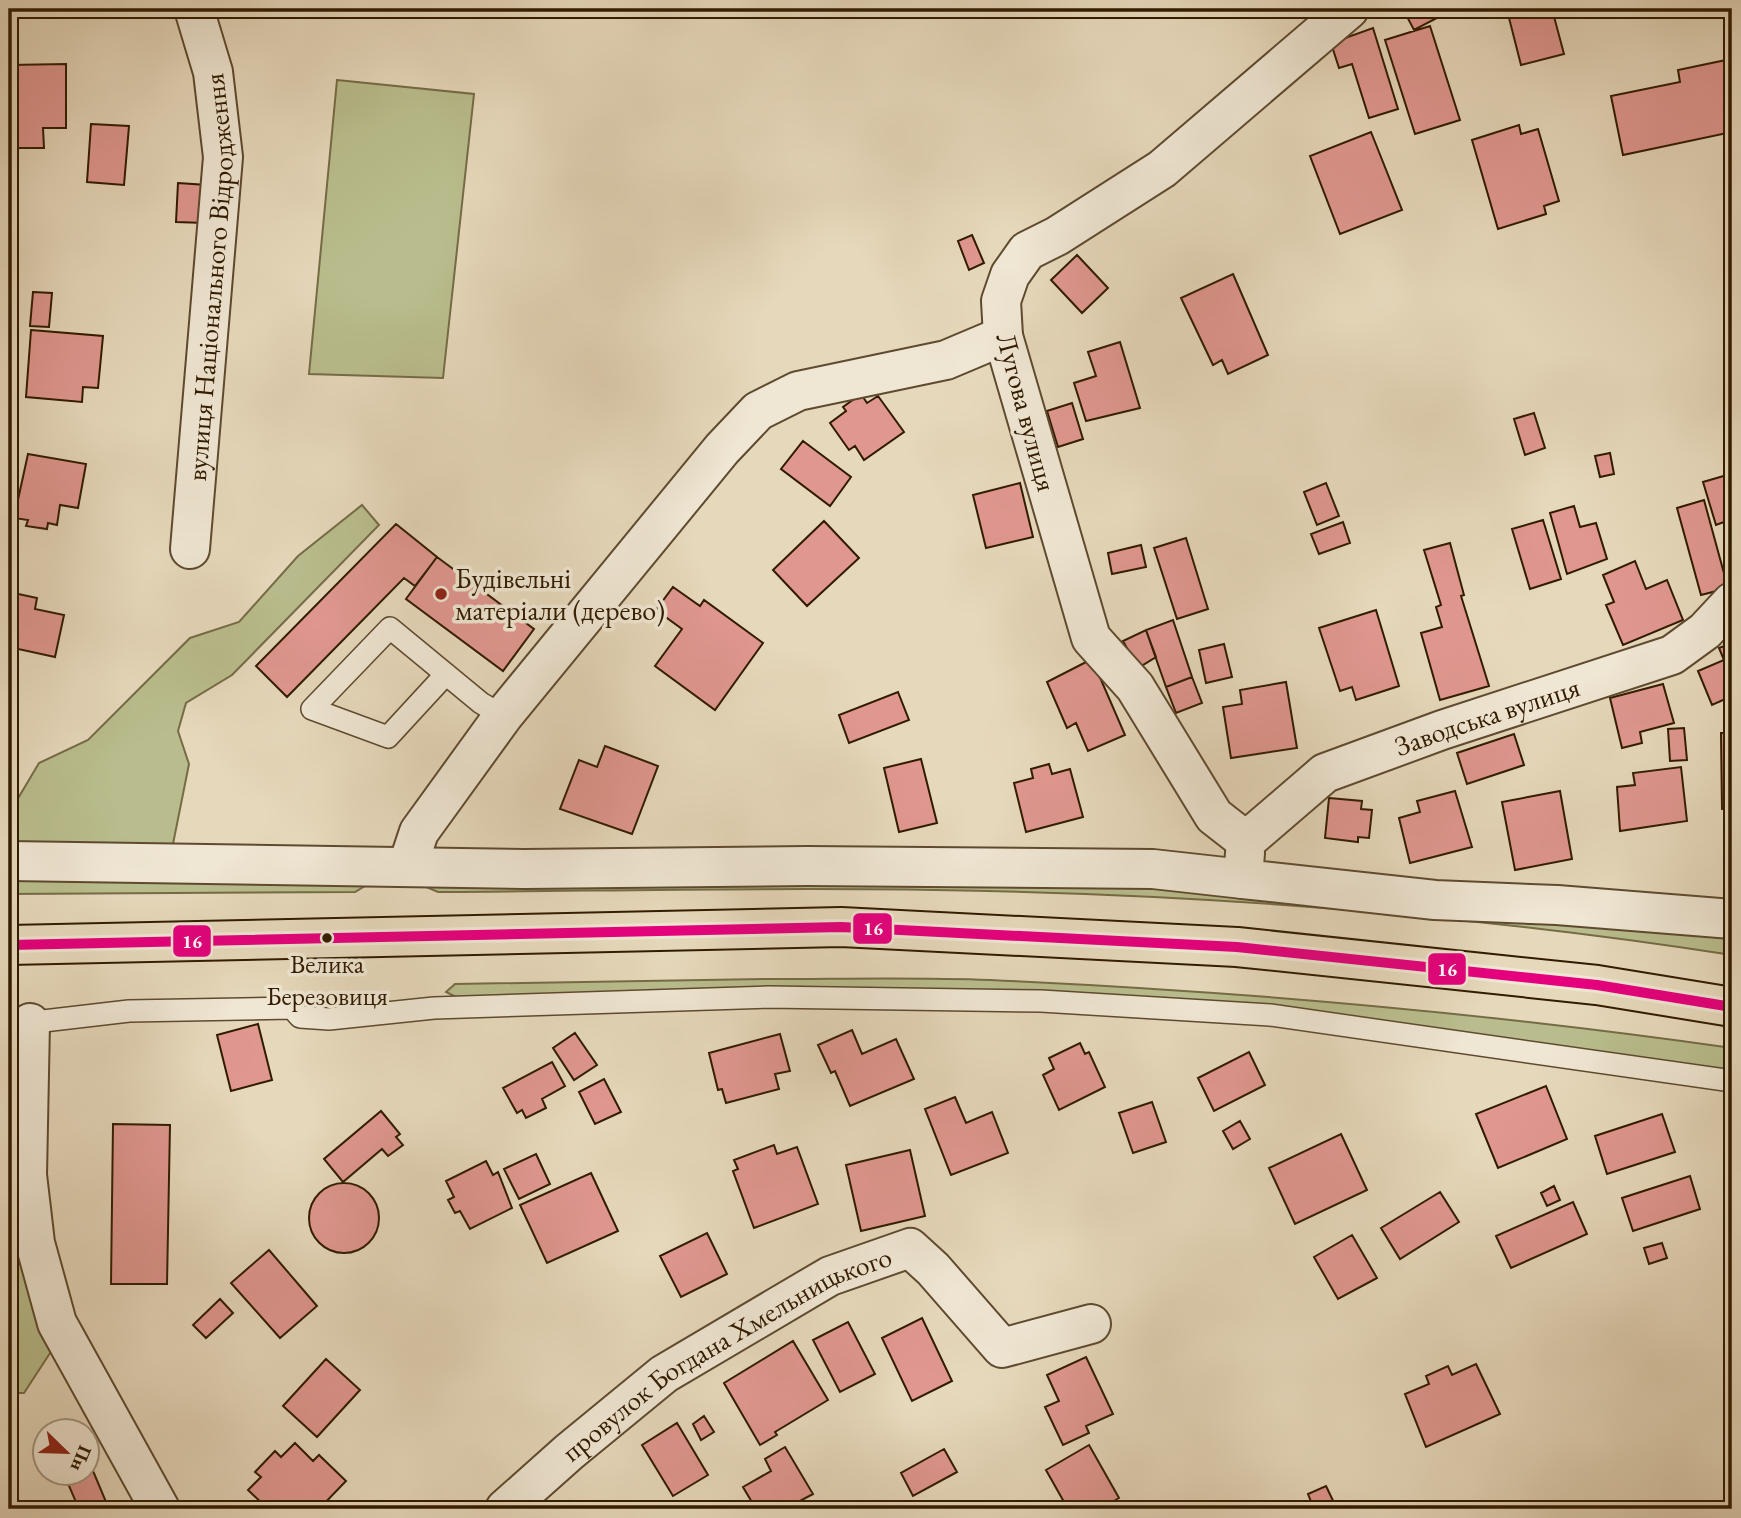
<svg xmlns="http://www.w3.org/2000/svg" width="1741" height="1518" font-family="'EB Garamond',serif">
<rect width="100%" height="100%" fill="#e6d8bb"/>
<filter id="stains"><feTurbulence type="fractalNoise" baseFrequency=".00286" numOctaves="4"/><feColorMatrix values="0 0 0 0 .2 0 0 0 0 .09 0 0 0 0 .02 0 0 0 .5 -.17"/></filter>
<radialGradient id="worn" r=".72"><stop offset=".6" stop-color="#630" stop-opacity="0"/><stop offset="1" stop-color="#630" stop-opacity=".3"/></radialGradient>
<path fill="#b9bd8d" stroke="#756c46" stroke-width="2" d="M337,80L474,94L443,378L309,374Z
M362,505L379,525L232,675L186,703L178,731L189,764L173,844L154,857L9,866V798L17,800L39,763L88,740L190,638L239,622L298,556Z
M9,880L370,883L355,892L9,894Z
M417,883H1115L1732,936V955C1468,914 1200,894 934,890C769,887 603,891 438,892Z
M768,979C842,979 916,977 990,980C1238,991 1486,1013 1732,1048V1073L1190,1002L456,997L446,992L455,984Z
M9,1236L54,1347L24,1393H12L9,1397Z"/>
<path fill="#e09790" stroke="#311b00" stroke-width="2" d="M1403,9H1454L1414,30Z
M1552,9L1564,54L1521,65L1507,10Z
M1430,26L1460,120L1415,134L1385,40Z
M1373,28L1398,109L1369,118L1352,64L1339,68L1331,43Z
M1726,60L1728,71L1732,70V132L1623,155L1611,96L1680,82L1678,70Z
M66,64V128H43L44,148H9V65Z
M91,124L129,126L124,185L87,182Z
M1519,125L1521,134L1538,129L1559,201L1544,206L1546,214L1498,229L1472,140Z
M1371,132L1402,210L1340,234L1310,156Z
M178,183L207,185L205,223L176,222Z
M972,235L984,263L969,270L958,241Z
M1077,255L1108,288L1082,313L1051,280Z
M1233,274L1268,355L1228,374L1222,360L1213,365L1181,298Z
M33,292L52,293L49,327L30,326Z
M31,330L103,336L98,388L83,387L82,402L26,397Z
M1120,342L1140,408L1086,421L1074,383L1096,376L1088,352Z
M861,394L867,403L878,396L904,432L864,460L855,446L849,450L830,423L846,411L843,407Z
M1072,403L1083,439L1058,447L1047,411Z
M1534,413L1545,448L1525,455L1514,419Z
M803,441L851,477L830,506L781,469Z
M1610,453L1614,474L1600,477L1595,456Z
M28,454L86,464L78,508L60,505L57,525L48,523L47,529L26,526L28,520L14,518Z
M1727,475L1732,489V519L1716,525L1703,482Z
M1020,483L1033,537L986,548L973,495Z
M1326,483L1339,516L1317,525L1304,492Z
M1704,500L1728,588L1701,595L1677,508Z
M1574,506L1580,527L1596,523L1607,559L1567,574L1550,513Z
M1543,520L1561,579L1530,589L1512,529Z
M824,521L859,558L807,606L773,570Z
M1343,522L1350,543L1319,554L1311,534Z
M396,524L437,557L415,586L404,578L287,697L256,666Z
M1186,538L1208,609L1177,619L1154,548Z
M1450,543L1464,595L1461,596L1489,686L1440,700L1421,633L1442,627L1436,607L1441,605L1424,550Z
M1141,545L1146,567L1112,574L1108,553Z
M437,557L534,629L503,671L406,599Z
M1635,561L1646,589L1667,580L1683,620L1623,645L1606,605L1614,602L1603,575Z
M673,587L700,606L704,600L763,643L715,710L655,666L682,629L656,610Z
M9,592L37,598L35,609L64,615L55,657L9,647Z
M1376,610L1399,686L1356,700L1352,687L1340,691L1319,628Z
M1173,620L1192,677L1166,687L1146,630Z
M1146,630L1156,657L1138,668L1123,641Z
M1732,643V696L1712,705L1698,671L1724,660L1719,648Z
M1224,644L1232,677L1206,683L1199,650Z
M1092,659L1125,735L1088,751L1076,723L1067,728L1047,682Z
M1192,677L1202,703L1176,713L1166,687Z
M1286,682L1297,748L1231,758L1223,707L1242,704L1240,690Z
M1663,684L1674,723L1640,732L1642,743L1622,748L1610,698Z
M898,692L909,720L849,743L839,715Z
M1684,728L1687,760L1670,761L1668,729Z
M1721,733H1732V808L1722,809Z
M1514,734L1524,765L1467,784L1457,753Z
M605,746L658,766L632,834L560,809L579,760L597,767Z
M921,759L937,823L899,832L884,768Z
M1049,764L1052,774L1070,769L1083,817L1026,832L1014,783L1033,778L1031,769Z
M1681,767L1687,821L1620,831L1617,787L1635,785L1633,773Z
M1455,791L1472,847L1410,863L1399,818L1420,812L1417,801Z
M1560,791L1572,859L1515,870L1502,802Z
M1329,798L1362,801L1361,809L1372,810L1369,838L1358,837V842L1325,838Z
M258,1024L272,1080L231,1091L217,1035Z
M852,1030L862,1054L896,1039L914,1079L850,1106L835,1071L831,1073L818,1045Z
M575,1033L597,1065L574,1080L553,1048Z
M780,1034L790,1071L775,1074L779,1089L726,1103L722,1089L718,1090L709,1053Z
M1080,1043L1085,1054L1089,1052L1105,1087L1059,1110L1043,1075L1054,1069L1049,1058Z
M1249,1052L1265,1085L1214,1111L1198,1078Z
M552,1062L565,1086L542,1099L546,1108L526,1118L522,1110L517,1113L503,1088Z
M604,1079L621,1112L595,1124L579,1092Z
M1546,1086L1567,1139L1498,1168L1476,1114Z
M955,1097L966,1123L992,1112L1008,1153L951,1175L925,1109Z
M1152,1102L1166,1142L1133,1153L1119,1113Z
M381,1111L400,1134L396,1137L403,1145L388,1156L382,1149L343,1182L324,1159Z
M1662,1114L1675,1152L1607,1174L1595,1136Z
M1240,1121L1250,1139L1233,1149L1223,1131Z
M113,1124L170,1125L167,1284H111Z
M1341,1134L1367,1190L1295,1224L1269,1168Z
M774,1145L777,1154L797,1147L818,1204L754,1228L733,1171L738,1169L734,1160Z
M910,1150L925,1216L861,1231L846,1165Z
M536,1154L550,1184L519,1199L504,1169Z
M486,1161L493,1175L498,1172L512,1208L470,1229L460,1211L455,1213L448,1200L454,1197L446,1181Z
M591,1173L618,1231L547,1263L520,1205Z
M1690,1176L1700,1209L1633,1231L1622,1198Z
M309 1218a35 35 0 1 1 70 0a35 35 0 1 1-70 0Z
M1554,1186L1560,1200L1547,1206L1541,1193Z
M1440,1192L1459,1222L1400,1259L1381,1228Z
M1573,1202L1587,1234L1511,1268L1496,1236Z
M707,1233L727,1274L681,1297L660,1256Z
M1352,1235L1377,1278L1338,1299L1314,1257Z
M1662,1243L1667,1258L1649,1264L1644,1248Z
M269,1250L317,1306L280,1338L231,1283Z
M220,1299L233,1313L206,1338L193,1325Z
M922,1318L952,1381L912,1401L882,1338Z
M848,1322L875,1374L840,1392L813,1340Z
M793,1341L828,1400L775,1432L777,1435L760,1445L724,1383Z
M1086,1357L1113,1414L1086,1426L1089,1433L1063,1445L1045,1407L1059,1401L1047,1375Z
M326,1359L360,1390L317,1437L283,1406Z
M1476,1364L1500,1414L1426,1447L1405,1394L1429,1384L1426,1376L1448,1366L1452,1375Z
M704,1416L714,1432L701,1440L693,1424Z
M677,1423L708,1475L673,1496L642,1445Z
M295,1443L313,1461L319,1455L346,1481L319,1509H268L248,1490L261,1477L255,1472L275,1451L281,1457Z
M1089,1445L1119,1498L1100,1509H1068L1046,1470Z
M785,1447L813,1494L785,1509H756L743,1487L771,1471L765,1459Z
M944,1449L957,1472L913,1496L901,1473Z
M88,1459L109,1509H79L63,1472H88Z
M1326,1486L1337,1509H1314L1308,1494Z
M569,1501L573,1509H553Z"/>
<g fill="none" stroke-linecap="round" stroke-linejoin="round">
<defs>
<path id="service" d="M446,674L388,737L312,709L390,628L481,703L503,716
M9,1025L129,1011L292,1008L300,1017L329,1019L434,1008L768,997L1041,1001L1270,1015L1732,1081"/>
<g id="minor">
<path id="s1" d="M190,549L223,157L213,72L194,9"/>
<path d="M1246,841L1214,816L1135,687L1091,638L1003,336L1001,301L1010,275L1027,251L1057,236L1162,169L1349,9"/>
<path id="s2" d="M1246,841L1325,773L1442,730L1672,655L1705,631L1732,602"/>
<path d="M1245,853L1243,879L1435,900L1557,905L1732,919"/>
<path d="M9,861L524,869L807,866L1153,869L1243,879"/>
<path d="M408,865L419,832L503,716L722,449L758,411L798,391L946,360L1003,336"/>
<path d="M30,1023L27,1175L35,1243L57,1323L160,1509"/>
<path id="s3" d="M505,1509L569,1452L664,1374L830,1276L910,1248L933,1269L1002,1348L1091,1324"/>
</g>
<path id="trunk" d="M9,945L841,927L1237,947L1597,985L1732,1007"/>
</defs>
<use href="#service" stroke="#5e4a2f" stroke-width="24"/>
<use href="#minor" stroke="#5e4a2f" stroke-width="42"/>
<use href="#trunk" stroke="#311b00" stroke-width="42"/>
<use href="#service" stroke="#efe6d3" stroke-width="21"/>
<use href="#minor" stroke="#efe6d3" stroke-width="38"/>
<use href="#trunk" stroke="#e6d8bb" stroke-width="38"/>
<defs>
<path id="bus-1" d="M9,945L841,927L1237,947L1597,985L1732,1007"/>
</defs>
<use href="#bus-1" stroke="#efe6d3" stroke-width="16"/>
<use href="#bus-1" stroke="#e5007d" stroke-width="10"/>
</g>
<circle fill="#8f2418" stroke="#efe6d3" stroke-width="2.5" cx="441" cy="594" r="7"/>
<circle fill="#311b00" stroke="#efe6d3" stroke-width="2.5" cx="327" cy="938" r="6"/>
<g text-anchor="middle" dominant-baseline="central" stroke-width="7" stroke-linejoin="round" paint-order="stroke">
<g font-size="26" fill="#311b00" stroke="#efe6d3">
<text x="327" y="964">Велика<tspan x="327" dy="32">Березовиця</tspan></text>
</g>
<g font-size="28" fill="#311b00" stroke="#efe6d3">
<text stroke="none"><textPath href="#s1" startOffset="273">вулиця Національного Відродження</textPath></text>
<text transform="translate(1027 412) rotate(75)">Лугова вулиця</text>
<text stroke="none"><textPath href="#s2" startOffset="276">Заводська вулиця</textPath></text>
<text stroke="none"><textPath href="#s3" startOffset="273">провулок Богдана Хмельницького</textPath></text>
</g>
<g font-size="28" fill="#311b00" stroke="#efe6d3" text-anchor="start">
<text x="455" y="578">Будівельні<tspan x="455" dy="32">матеріали (дерево)</tspan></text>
</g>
</g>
<g stroke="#efe6d3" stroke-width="2.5">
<rect x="852" y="912" width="41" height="33" rx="7" fill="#e5007d"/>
<rect x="172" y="924" width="40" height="34" rx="7" fill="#e5007d"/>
<rect x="1427" y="952" width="40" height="34" rx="7" fill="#e5007d"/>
</g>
<g font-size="19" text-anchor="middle" font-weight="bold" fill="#fff">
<text x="873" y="935">16</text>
<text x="192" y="948">16</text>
<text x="1447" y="976">16</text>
</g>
<rect width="1741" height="1518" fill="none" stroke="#e6d8bb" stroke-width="35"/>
<rect x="10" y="10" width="1720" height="1497" fill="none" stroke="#311b00" stroke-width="3.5"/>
<rect x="18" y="18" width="1706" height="1483" fill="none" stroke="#311b00" stroke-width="2"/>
<g transform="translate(66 1452) rotate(113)"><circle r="33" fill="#efe6d3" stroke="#a3957f" stroke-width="2"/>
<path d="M0-5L12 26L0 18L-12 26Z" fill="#8f2418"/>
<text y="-10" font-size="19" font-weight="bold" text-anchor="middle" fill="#311b00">Пн</text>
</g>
<rect width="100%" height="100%" filter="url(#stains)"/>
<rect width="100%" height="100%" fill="url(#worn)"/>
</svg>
